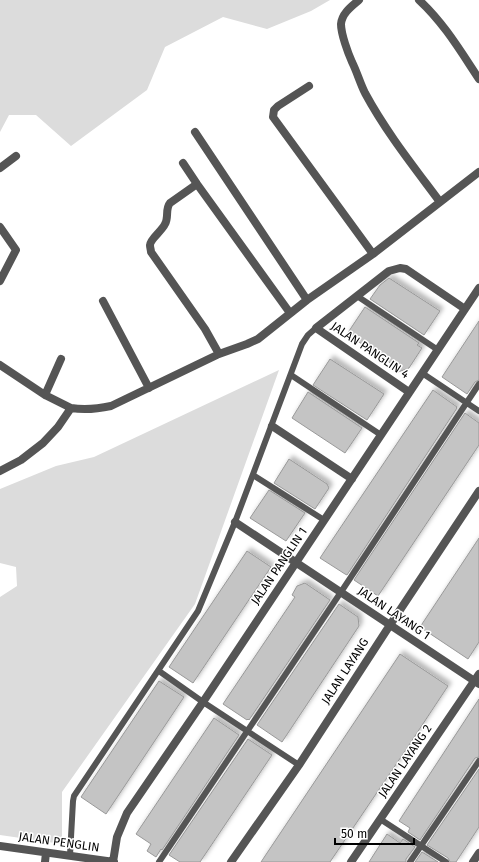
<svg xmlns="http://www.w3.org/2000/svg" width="479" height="862" font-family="'Fira Sans',sans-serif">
<defs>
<filter id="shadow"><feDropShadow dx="3.5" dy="-3.5" stdDeviation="2" flood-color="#0004"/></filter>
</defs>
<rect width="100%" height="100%" fill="#fff"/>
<path fill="#dcdcdc" d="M0,0H330L311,11L267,29L223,17L165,47L147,90L71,146L36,115H9L0,132Z
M279,370L195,604L62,792V844L0,835V597L17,586L16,567L0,563V489L56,466L94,457Z"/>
<path fill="#c4c4c4" stroke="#999" filter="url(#shadow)" d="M389,278L440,311L424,335L370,299L380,285Z
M365,307L419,343L417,345L422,348L409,368L398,372L390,367L392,364L347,334Z
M479,321V380L475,382L467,394L442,377Z
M330,359L384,394L367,420L313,385Z
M433,390L457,407L456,408H457L347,575L345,574L320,558Z
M308,392L362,428L345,453L292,418Z
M465,413L479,423V445L378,596L354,580Z
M289,459L327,484L329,488L315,509L274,483Z
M269,490L305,513L286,541L250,518Z
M479,538V642L468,659L420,627Z
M247,551L271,567L193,683L169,667Z
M305,583L330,600L249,720L248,719L247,720L223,704L295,597L292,595L297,586Z
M339,604L358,617L359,626L282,742L257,725Z
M400,654L448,686L403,754L330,862H261Z
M159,681L184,697L106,814L81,797Z
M479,699V757L475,758L420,840L408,832L410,828L399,821Z
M214,718L239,735L162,850L161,849L156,857L147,851L151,844L136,834Z
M248,739L272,755L200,862H180L169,855Z
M479,769V827L456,862H450L448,858L427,845Z
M387,834L400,843L403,839L415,847L406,859V862H369Z
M422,852L438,862H415Z"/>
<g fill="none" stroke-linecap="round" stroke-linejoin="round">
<path stroke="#555" stroke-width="6" d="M357,296L438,350
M422,373L479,411
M291,375L381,435
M253,475L324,520
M159,671L203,702L299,765
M380,819L446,862
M70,855L73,801L74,796L198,611L235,522L302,344L308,335L316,328
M159,862L341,592L479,384
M410,862L479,761"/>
<path stroke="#555" stroke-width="8" d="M359,0C352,6 342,13 341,24C341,34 348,53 352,62C357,72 360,83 365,93C386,132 414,167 440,202
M419,0C444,23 461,52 479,79
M309,86L278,106L274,110L273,117L373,254
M195,132L307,300
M183,163L197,184L290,313
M0,168L16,156
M197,184L170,203C165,209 169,217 165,224C162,231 150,239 150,245C150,248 151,250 151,252L205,329L219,354
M0,227L16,250L0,281
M103,301L149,388
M0,365L45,395L71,408
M409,392L316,328L357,296L389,271L400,268L406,269L465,309
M45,395L61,359
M272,426L352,479
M0,471L21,460L43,443L58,427L71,408C84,410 97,409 111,406L219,354L247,344L258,339L307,300L373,254L479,172
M235,522L479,684
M0,846L114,862
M45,862L46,853
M113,862L117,837L127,813L203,702L479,288
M231,862L299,765L390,625L479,491
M351,862L479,674
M473,862L479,853"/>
</g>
<g text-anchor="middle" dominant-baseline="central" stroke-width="3" stroke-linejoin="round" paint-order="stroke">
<g font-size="12" fill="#000" stroke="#fff">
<text transform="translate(370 350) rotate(34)">JALAN PANGLIN 4</text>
<text transform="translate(279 566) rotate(-56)">JALAN PANGLIN 1</text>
<text transform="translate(394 613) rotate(34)">JALAN LAYANG 1</text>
<text transform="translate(345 671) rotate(-57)">JALAN LAYANG</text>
<text transform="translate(405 761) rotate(-56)">JALAN LAYANG 2</text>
<text transform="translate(59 842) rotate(8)">JALAN PENGLIN</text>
</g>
</g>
<path d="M335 838v6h79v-6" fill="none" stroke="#000000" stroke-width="2"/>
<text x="341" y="838" font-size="12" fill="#000000" stroke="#ffffff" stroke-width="3" paint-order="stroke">50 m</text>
</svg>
